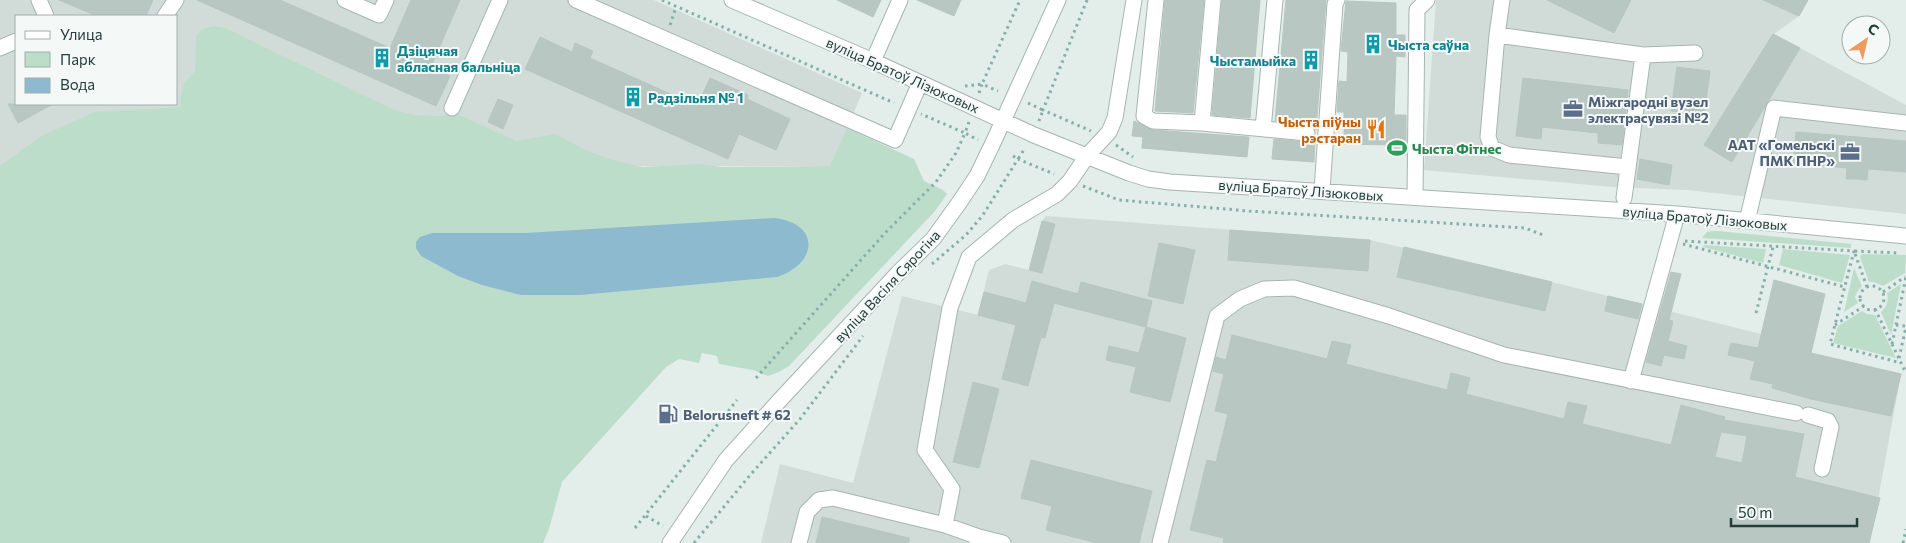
<svg xmlns="http://www.w3.org/2000/svg" width="1906" height="543" font-family="Commissioner,sans-serif">
<rect width="100%" height="100%" fill="#e3edea"/>
<path fill="#d1dcd9" fill-rule="evenodd" d="M0,0H654L862,93L831,166H0ZM16,16H176V104H16Z
M1436,0H1808L1799,16L1774,34L1906,105V214L1687,190L1613,187L1424,170Z
M1046,216L1370,240L1552,282L1761,334L1774,280L1811,353L1901,374L1870,543H761L780,464L853,483L902,296L978,315L989,270L1005,264L1029,270L1042,221Z"/>
<path fill="#bdddcb" d="M214,26L225,28L394,110L414,115L434,116L457,114L516,141L555,134L585,150L610,159L642,167L700,164L722,167L830,166L847,128L914,159L924,181L943,190L947,194L935,211L789,366L779,372L768,376L753,370L719,364L717,356L702,353L699,363L679,359L666,367L562,482L549,529L543,543H0V166L41,136L95,112L181,107L180,100L184,83L195,71L196,36L202,29Z
M1712,231H1718L1851,244V248L1702,238L1707,232Z
M1704,245L1766,249L1763,263L1703,247Z
M1783,249L1850,255L1842,283L1779,265Z
M1862,254L1906,255L1905,273L1883,286L1874,282H1869L1860,257Z
M1854,268L1862,286L1857,292L1855,297L1858,303L1844,312Z
M1901,284L1891,335L1881,312C1887,306 1889,301 1887,293Z
M1862,311L1867,314L1875,315L1896,358L1833,343L1838,326Z"/>
<path fill="#8dbacf" d="M774,218C820,223 819,263 777,277L580,295H521L482,285L458,276L421,256L416,248V242L420,237L432,233H526Z"/>
<path fill="#b9c7c3" stroke="#b6c6c2" fill-rule="evenodd" d="M59,0H153L146,16H97Z
M197,0H280L390,48L411,0H460L431,67L450,76L436,106Z
M837,0H881L873,17Z
M917,0H961L954,16Z
M1165,0H1204L1193,113L1155,111Z
M1222,0H1260L1250,118L1212,115Z
M1286,0H1326L1316,130L1313,126L1308,124L1275,121Z
M1547,0H1631L1614,33Z
M1763,0H1808L1799,16Z
M1346,1L1396,3V35H1405V57L1396,56L1394,115H1406V155H1392V145L1344,144V112H1337L1339,81L1347,82L1348,52L1341,51Z
M1773,34L1800,48L1732,162L1704,145Z
M540,37L572,52L575,43L593,51L590,58L697,106L710,78L748,95L747,99L790,119L776,150L739,134L728,159L525,69Z
M1677,67L1710,71L1704,116L1671,111Z
M1523,78L1628,90L1622,145L1598,143V133L1542,127L1541,139L1516,136Z
M498,99L513,105L503,129L488,122Z
M8,104H53L18,123Z
M1134,121L1153,130L1249,137L1247,157L1142,148L1143,137L1132,136Z
M1796,132L1906,141V172L1868,169L1867,180L1857,179H1846L1847,168L1793,163Z
M1315,137L1314,162L1272,159L1274,139L1307,142L1311,141Z
M1640,159L1672,165L1669,185L1637,179Z
M1042,221L1055,224L1042,273L1029,270Z
M1230,230L1370,240L1368,271L1228,260Z
M1159,243L1195,250L1183,304L1148,296Z
M1404,247L1552,282L1545,311L1397,277Z
M1671,272L1681,274L1669,320L1673,321L1668,341L1687,346L1684,359L1664,355L1661,366L1646,362Z
M1774,280L1825,294L1811,353L1901,374L1891,416L1811,399L1772,388L1773,384L1750,379L1755,361L1728,355L1731,343L1758,348Z
M1032,281L1078,294L1081,282L1152,301L1146,327L1054,303L1045,338L1041,337L1028,386L1002,379L1016,325L978,315L984,292L1026,303Z
M1608,296L1642,304L1638,319L1605,311Z
M1146,327L1186,338L1170,402L1130,392L1136,367L1106,360L1109,346L1139,353Z
M1232,335L1327,359L1332,341L1351,345L1346,364L1447,390L1451,373L1470,378L1466,394L1564,419L1568,402L1587,406L1582,424L1671,445L1681,405L1725,417L1724,420L1804,434L1795,477L1880,498L1869,543H1223L1224,538L1190,530L1207,460L1216,462L1228,414L1215,411L1224,374L1213,371L1216,357L1226,360ZM1721,432L1747,436L1742,463L1715,457Z
M973,382L999,389L979,468L953,462Z
M1031,460L1152,491L1139,543H1097L1046,530L1052,506L1021,498Z
M822,517L909,538V543H816Z"/>
<g fill="none" stroke-linecap="round" stroke-linejoin="round">
<defs>
<path id="minor" d="M39,0L46,16
M345,0L379,15L386,0
M576,0L895,140L920,83
M732,0L873,61L1034,135L1129,173L1148,179L1170,182L1677,214L1906,236
M1156,0L1144,116L1153,121L1202,123L1307,133
M1502,0L1497,35L1643,55L1624,198
M165,16L176,0
M1497,35L1488,137L1492,148L1509,155L1628,167
M0,48L16,41
M1643,55L1695,53
M873,61L900,0
M452,108L500,0
M1202,123L1213,0
M1263,129L1275,0
M1322,190L1335,4L1337,0
M1415,197L1417,10L1427,0
M1747,221L1774,108L1906,123
M1631,381L1677,214
M1808,415L1828,421L1831,427L1822,469
M945,525L952,489L925,450L950,308L969,257L1013,220L1057,194L1070,181L1087,156L1109,132L1115,118L1134,0
M670,543L726,460L779,401L898,273L933,239L959,203L977,176L992,145L1058,0
M799,543L807,512L819,500L833,498L945,525L979,537
M977,543L979,537L1003,543
M1160,543L1217,316L1240,299L1264,289L1294,288L1389,316L1504,355L1796,413"/>
</defs>
<use href="#minor" stroke="#a6b5b2" stroke-width="17"/>
<path stroke="#85afa9" stroke-width="3" stroke-dasharray="2.5 4" stroke-linecap="butt" d="M662,0L894,103
M1087,0L1043,110L1091,131
M670,25L676,7
M965,86L982,84L1020,0
M979,93L982,84L998,91
M1028,103L1043,110L1039,121
M969,122L965,133L978,140
M1116,145L1133,157
M1013,156L1018,159L1025,148
M1083,186L1119,200L1249,211L1525,228L1543,235
M1685,241L1854,251L1830,344L1901,363
M1683,244L1845,287
M932,264L966,235L983,215L1018,159L1054,174
M1860 298a12 12 0 1 1 24 0a12 12 0 1 1-24 0Z
M1867,287L1854,251L1898,253
M1883,292L1905,277
M1875,309L1906,373
M1756,313L1773,247
M1835,325L1864,306
M1896,325L1906,326
M1892,344L1906,277
M1899,358L1906,327
M756,378L885,233L936,182L956,153L965,133L921,114
M646,516L663,526
M635,528L737,400
M694,543L751,474L800,419L863,336
M1903,543L1906,529"/>
<use href="#minor" stroke="#fff" stroke-width="15"/>
</g>
<defs>
<symbol id="building-bare" viewBox="-9 -9 18 18"><path d="M-4-6H4V6H1V3H-1V6H-4ZM-2.5-4.3h1.7v1.8h-1.7ZM.8-4.3h1.7v1.8H.8ZM-2.5-1h1.7V.8h-1.7ZM.8-1h1.7V.8H.8Z" fill="#0f9aa8" stroke="#f4f9f7" stroke-width="2.5" paint-order="stroke"/></symbol>
<symbol id="office-bare" viewBox="-9 -9 18 18"><path d="M-6-3h4V-5.5h4V-3h4V5H-6ZM-1-4.5V-3h2v-1.5ZM-6 0V1H6V0Z" fill="#5c6f8a" stroke="#f4f9f7" stroke-width="2.5" paint-order="stroke"/></symbol>
<symbol id="restaurant-bare" viewBox="-9 -9 18 18"><path d="M-5-6h1v4h1v-4h1v4h1v-4h1v5L-1.5 .5V6h-2V.5L-5-1ZM5-6V6H3V1.5H1.5Q1.5-4 5-6Z" fill="#e8710a" stroke="#f4f9f7" stroke-width="2.5" paint-order="stroke"/></symbol>
<symbol id="stadium-bare" viewBox="-9 -9 18 18"><path d="M0-5a6.5 5 0 1 0 0 10a6.5 5 0 1 0 0-10ZM-3.5-1.8h7v3.6h-7Z" fill="#2e9e5b" stroke="#f4f9f7" stroke-width="2.5" paint-order="stroke"/></symbol>
<symbol id="fuel-bare" viewBox="-9 -9 18 18"><path d="M-5.5-6h7V0h2V4h1.3V-2.5L3-4.5l.8-.8L6-3V5H2.5V1h-1V6h-7ZM-4.2-4.7v3.2H.2V-4.7Z" fill="#5c6f8a" stroke="#f4f9f7" stroke-width="2.5" paint-order="stroke"/></symbol>
</defs>
<g fill-rule="evenodd">
<use href="#building-bare" x="1359" y="30" width="28" height="28"/>
<use href="#building-bare" x="368" y="44" width="28" height="28"/>
<use href="#building-bare" x="1297" y="46" width="28" height="28"/>
<use href="#building-bare" x="619" y="83" width="28" height="28"/>
<use href="#office-bare" x="1559" y="95" width="28" height="28"/>
<use href="#restaurant-bare" x="1362" y="115" width="28" height="28"/>
<use href="#stadium-bare" x="1383" y="134" width="28" height="28"/>
<use href="#office-bare" x="1836" y="138" width="28" height="28"/>
<use href="#fuel-bare" x="654" y="400" width="28" height="28"/>
</g>
<g text-anchor="middle" dominant-baseline="central" stroke-width="4" stroke-linejoin="round" paint-order="stroke">
<g font-size="14" font-weight="bold" fill="#0d838f" stroke="#f4f9f7" text-anchor="start">
<text x="1388" y="44">Чыста саўна</text>
<text x="397" y="50">Дзіцячая<tspan x="397" dy="16">абласная бальніца</tspan></text>
<text x="1296" y="60" text-anchor="end">Чыстамыйка</text>
<text x="648" y="97">Радзільня № 1</text>
</g>
<g font-size="14" fill="#233d3b" stroke="#f4f9f7">
<text transform="translate(903 75) rotate(24)">вуліца Братоў Лізюковых</text>
<text transform="translate(1301 190) rotate(4)">вуліца Братоў Лізюковых</text>
<text transform="translate(1705 218) rotate(5)">вуліца Братоў Лізюковых</text>
<text transform="translate(887 286) rotate(-47)">вуліца Васіля Сярогіна</text>
</g>
<g font-size="14" font-weight="bold" fill="#4e5e75" stroke="#f4f9f7" text-anchor="start">
<text x="1588" y="101">Міжгародні вузел<tspan x="1588" dy="16">электрасувязі №2</tspan></text>
<text x="1835" y="144" text-anchor="end">ААТ «Гомельскі<tspan x="1835" dy="16">ПМК ПНР»</tspan></text>
<text x="683" y="414">Belorusneft # 62</text>
</g>
<g font-size="14" font-weight="bold" fill="#c56008" stroke="#f4f9f7" text-anchor="end">
<text x="1361" y="121">Чыста піўны<tspan x="1361" dy="16">рэстаран</tspan></text>
</g>
<g font-size="14" font-weight="bold" fill="#27864d" stroke="#f4f9f7" text-anchor="start">
<text x="1412" y="148">Чыста Фітнес</text>
</g>
</g>
<rect x="15" y="15" width="162" height="90" fill="#f4f9f7" stroke="#a0aeac"/>
<rect x="25" y="31" width="25" height="8" fill="#ffffff" stroke="#a0aeac"/>
<text x="60" y="40" font-size="15" fill="#233d3b">Улица</text>
<rect x="25" y="52" width="25" height="15" fill="#bdddcb" stroke="#a0aeac"/>
<text x="60" y="65" font-size="15" fill="#233d3b">Парк</text>
<rect x="25" y="78" width="25" height="15" fill="#8dbacf" stroke="#a0aeac"/>
<text x="60" y="90" font-size="15" fill="#233d3b">Вода</text>
<g transform="translate(1866 40) rotate(34)"><circle r="24" fill="#f4f9f7" stroke="#a0aeac"/>
<path d="M0-4L9 19L0 12L-9 19Z" fill="#ed9b61"/>
<text y="-8" font-size="14" font-weight="bold" text-anchor="middle" fill="#233d3b">С</text>
</g>
<path d="M1731 518v8h126v-8" fill="none" stroke="#233d3b" stroke-width="2.5"/>
<text x="1738" y="518" font-size="15" fill="#233d3b" stroke="#f4f9f7" stroke-width="4" paint-order="stroke">50 m</text>
</svg>
